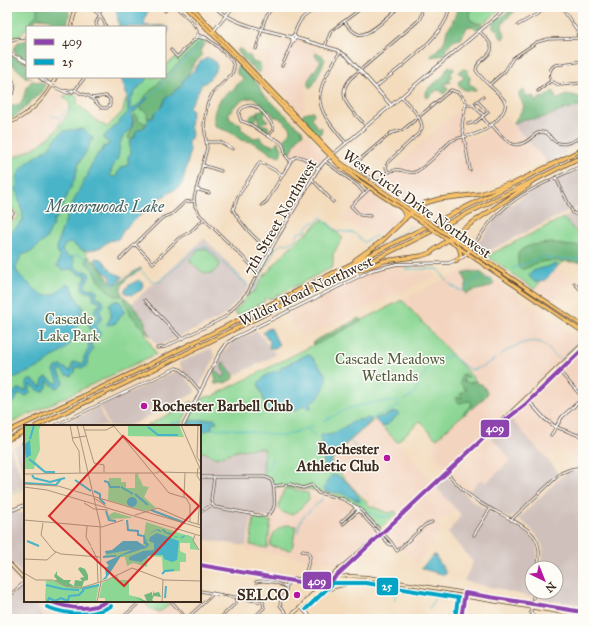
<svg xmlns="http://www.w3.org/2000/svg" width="590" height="626" font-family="'IM FELL Great Primer',serif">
<rect width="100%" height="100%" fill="#fdfcf7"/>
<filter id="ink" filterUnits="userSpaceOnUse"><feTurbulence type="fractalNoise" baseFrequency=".025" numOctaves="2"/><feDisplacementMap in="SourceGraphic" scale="8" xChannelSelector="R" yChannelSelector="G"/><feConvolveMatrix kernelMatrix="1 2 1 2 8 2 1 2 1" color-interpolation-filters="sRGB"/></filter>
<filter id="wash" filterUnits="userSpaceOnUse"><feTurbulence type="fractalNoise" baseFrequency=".012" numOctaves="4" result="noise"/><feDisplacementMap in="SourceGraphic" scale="16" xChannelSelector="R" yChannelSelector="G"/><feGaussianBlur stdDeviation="0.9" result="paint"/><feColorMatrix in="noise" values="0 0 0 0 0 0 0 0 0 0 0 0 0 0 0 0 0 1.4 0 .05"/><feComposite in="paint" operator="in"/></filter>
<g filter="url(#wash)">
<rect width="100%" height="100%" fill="#f3dbbc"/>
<path fill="#f3d4bf" d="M288,39L317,47L314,57L321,60L313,72L308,83L303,114L268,78L266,79L258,70L264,64L268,56L271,46L285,50Z
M54,90L63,96L67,100H65L64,106L69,110L62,125L55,132L38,146L7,160V127L34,112Z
M464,105L460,120L462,139L479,136L486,132L504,116L544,158L484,188L458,193L431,195L413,204L381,182L397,168L395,167Z
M301,129L329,158L318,169L301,157L298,156L294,157L291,149Z
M367,191L402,216L383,236L359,228L341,219L352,208L351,206Z
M398,266L401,272L435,273V276L305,338L283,316L367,274L380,269Z
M473,266L583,341L445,469L433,452L436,439L487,393L402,300Z
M557,266L573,281L552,302L534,289Z
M583,350V471L563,449L559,447L546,458L511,419Z
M375,419L433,481L397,513L395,511L389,513L370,506L332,465V461L335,454Z
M491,437L512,460L486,484L481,479L467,492L451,474Z
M286,486L306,489L319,497L331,498L344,502L353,507L360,514L375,530V533L340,564L246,549L252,515L263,517L269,516L274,513L277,506L276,487Z
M436,487L456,510L437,522L441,528L418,565L402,548L399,549L386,534Z
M13,570L23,581L7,596V575Z
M43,601L54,606L67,609L56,619H46L36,608Z
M143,601H168L184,618L124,619Z"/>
<path fill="#cfc0bb" d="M583,100V141L565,150L566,153L546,163L544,158L513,125L528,111Z
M583,166V204L484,253L476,247L495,219L508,207L524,196Z
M583,208V239L563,218Z
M204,238L249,285L247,290L224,315L218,319L167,342L162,344H157L138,320L130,305L154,283L155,284Z
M257,331L276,355L221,382L214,372V369L223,352L233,342Z
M209,349L212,350L215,356L200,386L197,385L184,372L179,363Z
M176,371H180L195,389V393L129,426H109L100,406Z
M98,407L107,426H59L89,412Z
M511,419L555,468L558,475L510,519L486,506L468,492L481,479L486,483L511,460L491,437Z
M7,442H8L25,485L7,493Z
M25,442V474L13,448Z
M249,448H264L263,476L270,479L275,487H276V510L272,515L267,517L252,515L246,546L200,539V453L203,452L217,458L229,452Z
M572,471H583V605L536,598L537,592H556V568H542L543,547L537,536L528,526L518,519L561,477L568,472Z
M447,477L475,503L528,533L533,538L537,547V560L536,568H532L531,597L464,581L473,562L448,533L461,515L436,487Z
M14,512L25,514V577L7,558V515Z
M23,584L25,586V601H39L41,603L36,608L46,619H7V599Z"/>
<path fill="#8cd794" stroke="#648059" d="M7,7H43L20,36H10L7,39Z
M470,7H501L502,8C492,16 483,29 470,20Z
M198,39L207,43L198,51L202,56L183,73L193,84L144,151L67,222L91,261L129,302L156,354L7,425V227L19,216L7,203V160C31,151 54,139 66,116C68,112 70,109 70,104L63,96H67L74,94L77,97V104L97,121L107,127L123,111L125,100L149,77H165V65L177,57L178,58Z
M563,218L583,239V251L557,266L534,289L487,256Z
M322,220L325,221L343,238L333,254V267L270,299L265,298L264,302L238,315L235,314V312L249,294L255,291L263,277L290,247Z
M200,249H206L215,257L220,264C210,282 200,271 190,261V259Z
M402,300L487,393L436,439L420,421L397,442L375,419L335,454L332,461V465L370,506L389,513L395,511L397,514L381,527H379C372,520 365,510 356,505C334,491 300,487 275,487L270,479L263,477L264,448C247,448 232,451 217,458L203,452L200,453V426H186C192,416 197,398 209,396L211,397Z
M193,401L180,426H147Z
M287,488L308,493L309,499L298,511L292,514C273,514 279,502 284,490Z
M254,518L271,521L267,548L250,545Z
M287,525L296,526L292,549L290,550L270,546C272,534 275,529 287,525Z
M148,601H166L169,605C159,614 154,614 145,603Z"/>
<path fill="#71b87e" stroke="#56714e" d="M37,7H66C72,12 68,20 66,27H52L50,19L38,18L33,23H29L37,14Z
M457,7H470V20L475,22L476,24H482L483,25L477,30L473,26L467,27L461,39C453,40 446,45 446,53L445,55L431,57L432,54C437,50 442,46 445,40C446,37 446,33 447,30C450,25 453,25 453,19L455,17Z
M513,7H521C516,10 502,21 502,26C502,29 505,33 505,36L503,39L501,38L498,32L493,27V23C499,16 508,14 513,7Z
M27,40V60L15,53L14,49L18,42Z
M202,42L203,45L200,51L203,55L194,63L188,75L184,79L181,86L166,99L163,105L155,113L153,118H147V112L140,109L142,105V101L144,97L197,45Z
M239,49H241L245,54L250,56L253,62L260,64L261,68L259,73L257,72L244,60L237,50Z
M316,53L322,55L325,60L313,85L310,88L308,85L309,79L321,61L315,56Z
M12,56L27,64V77H32L31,78H26L11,63L9,58Z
M239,65L258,84L262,93L298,127L302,130L303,134C295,138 295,148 289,154L286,151L285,139L291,130L290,127L278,117H274L270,111H267L265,113L264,116L268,121L263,122L262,124L268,126L269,129L268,131L258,125L259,116L258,115L254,123L249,121L251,116L254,114L257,115L258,111L263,110V105L254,98C243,97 236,104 229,113C228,122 236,121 241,124V129L254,138L260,137L262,141L273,146L278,141L282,149L280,156L270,154L265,149L252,142L241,140L230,132L216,127C209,113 221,93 235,89L237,84L243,80L242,77L237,74V67Z
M449,66L453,68L454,70L451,73L452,77L449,79L451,82L444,84L448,88V90L444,94L442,93L441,90L436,91L427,98C422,88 437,83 442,77C446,74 445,70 449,66Z
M463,69L467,70L470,78L469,85H472L476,88L475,91C467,90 460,91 458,82L464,78V76L459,73V72Z
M32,81L40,82L45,85V88L17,115L7,122V108L14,105L18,106C26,100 23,87 32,81Z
M524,90L527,97L535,96V102L539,100V98L545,97L553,91L555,94L556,99H558C571,93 569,94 583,98V104L573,108L566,109L545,117L536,119H524L513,124L524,107L519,95V93Z
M313,111L314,114C310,119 315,123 317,128L321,127L322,129L321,133L318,135L313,131L301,117L304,113Z
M135,114L138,117L137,120L145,123V127L135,137L130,139L128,138C129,134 131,131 132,128C134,123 132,118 135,114Z
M554,243L569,246L576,245L583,249V262C569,263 555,259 541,262C533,263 528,270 520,269L518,267V253C527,243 541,244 554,243Z
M87,257H90L101,269L113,285C124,282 130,272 141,268V270C130,276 118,281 122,296H115L108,291L99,281L95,272L86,263Z
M469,271L482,273L486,278L492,280L494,284C485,291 476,288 466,294L464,291L467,283L463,274Z
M125,298C134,304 138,314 145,321V326L150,336L131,315L124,299Z
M359,318L362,320L358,323L317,344H312L313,342C328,333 344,327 359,318Z
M224,362L234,375V378L225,383L215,384L214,383L216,380L213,370H215L222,377L225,376L226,375L222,369V363Z
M464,374L467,375L469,378L465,377L463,381L470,383L474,381L478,384H482L487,392V395L484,398L464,415L463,413L472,404L471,402L468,401L460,403L458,402L456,398L459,397L462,399V397L460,394L466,390L460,383L462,375Z"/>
<path fill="#49b3c7" stroke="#426e72" d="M116,7H150L146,15L144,25C152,28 160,23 169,28L168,33L165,36V27H119Z
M207,58C213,58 216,62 217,67C214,73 208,83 202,84L193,101L189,106L192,111L190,126L192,134L191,138L188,142V145L190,148L189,157L182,184L179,187L159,199L153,207L135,219L124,230L118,239L109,241L101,247L90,251L82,250L71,243L66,244L62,250V251L69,257H73C75,264 73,267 80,271C85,271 88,270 90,276L85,285V288L95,289L97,291L96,297L102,299L104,302L103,307L99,310L102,315V319L95,325L100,331C101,339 95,338 91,342L93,350L88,357L87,366L83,368L76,367L75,372L71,376L66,375L60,369L59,372L64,382L58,388L55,387L47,381V387L44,391L41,392L30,384V393L28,395L24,396L19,393L14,403L8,401L7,396L12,398L14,392L17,389H21L26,391V383L29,380H33L41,387L43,380L46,377L50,379L56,383L59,382L54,371L56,367L61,366L70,371L73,363L77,362L83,364L84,357L89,348L87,340L96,334L90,329L89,325L90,322L98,318V316L94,311L97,306H100V302L93,299V292H86L82,289C81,283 86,280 86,275L78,274L72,269L63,270L57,266L60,257C58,254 57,252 57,248C58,234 79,186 88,175V171L98,153L101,152L104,146H107L109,143L104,139V136L111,130L128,112L127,101V96L121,77H149C144,82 129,96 130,104C130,105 132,109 132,110L147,97L148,99L131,115C133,118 133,121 132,125C131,132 123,134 121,141C118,149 121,158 113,165C113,169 110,172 110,176L116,177L120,168L128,165V156L131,153C129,146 128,140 135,137C135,130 139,129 145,127L149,118H153L155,113L163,105L165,99L181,86L184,79L194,70L200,62Z
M84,129L93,138L92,141L89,142L90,144L86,152L79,163L74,181L57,218L53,220L54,223L47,238L31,252L22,255C21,257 16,267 16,269C16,273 38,293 43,295C44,295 47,295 49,295C57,295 61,287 67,284L72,287L75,296L83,308C79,325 72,352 52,357C44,369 20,374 7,381V236L23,220C23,206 14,194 17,180C19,163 37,158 48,148C54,142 57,134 65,131C71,129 78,130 84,129Z
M96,258L102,259L112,272L122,276V278L115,284C111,282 111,280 110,276L103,271L95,260Z
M556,264L558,266C550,275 540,291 529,276L533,271Z
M139,280L142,282L143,285L141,290L132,295L125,293L124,291L129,285Z
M118,300L122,304L125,312C119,315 121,318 117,322C115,324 111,324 108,325L107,323C112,318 111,311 109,304Z
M271,328L279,345L275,348H269L270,341L263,333L267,329Z
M308,354L310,355L326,374C327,381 323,395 316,399C314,400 312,401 310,402L311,408L310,410L305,405L295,411L284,409L271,413L267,408L258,384C263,377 272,369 280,372V368Z
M393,412H398L399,414L387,425L382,427L375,420L376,418L385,416Z
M369,418L371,419L370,422L334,454L333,458L330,461L331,467L326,471L325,470L320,436L323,434L330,435L336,432L354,421Z
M212,419H215L217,422L212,424V429L200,433V426H187L190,421Z
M332,475C342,474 358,492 360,501L356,500L341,493L326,492L324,488L327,481Z
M434,555H435L446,573L445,575L423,569L422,567Z"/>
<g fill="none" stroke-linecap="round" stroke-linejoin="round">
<path stroke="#49b3c7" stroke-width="1" d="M147,98L162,85L165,79L172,72L177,69L182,62L194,53L201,42
M52,116L59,117
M58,125L65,110
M8,186L12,188H16
M387,239L389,241
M388,240L404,232L411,226
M73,257L77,255C87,256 88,263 94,269C98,274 106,282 111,285C123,285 129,273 140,270C147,275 150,285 161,281L192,253L203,246C216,250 223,267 235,272V275L240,277V280L242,279L246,284L247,287
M405,269H438C441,272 441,274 444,277C448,283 455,289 462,291C470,286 473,278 484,276L488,280H493
M512,269L543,256L551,259H583
M253,291L275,249L283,243L287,244L295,240L298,233L306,231L307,226L313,222L316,223L321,217L337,231L354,233L364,242C370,241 371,236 377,236
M95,325H108
M500,355C512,347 534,334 547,347C552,352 554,356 561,360L582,338
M404,400C417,393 415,392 420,380C423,375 427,372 429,366C435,362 445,357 451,355L466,367L472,370L484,366L495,359
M375,416L388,412L400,404
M371,419L374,418
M323,421L352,407L380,402L398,401
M158,426L181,422
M212,429H232L284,436L313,426
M307,429L315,435
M350,440L359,452
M263,474L271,464L272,458
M7,497L25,487
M360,501L363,503
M316,505L320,502L322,498
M368,510C374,517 383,519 391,515
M298,532C299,518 305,515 315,506
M395,588V600
M429,609L436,596"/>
</g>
</g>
<g filter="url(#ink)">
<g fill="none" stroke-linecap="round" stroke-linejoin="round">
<defs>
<path id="minor" d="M80,7L89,8
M87,7C97,11 103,16 106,27
M176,7C185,16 199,23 197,37
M561,7L577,30L578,38
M165,11L169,7
M99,14L103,7
M344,21C348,26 352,32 358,34C368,38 391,14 399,7
M518,25L549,7
M40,27H41
M97,27L96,23L100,15
M294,35C299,18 304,15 320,7
M197,37L207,39
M292,38V43L295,39
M7,42L14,39L27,38
M325,46L331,31L363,7
M256,49L265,19L272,7
M171,50L177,57L197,37
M7,52L27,63
M340,52C313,96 311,103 346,143
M18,57L27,61
M282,66L292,43
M7,73C15,81 19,91 7,98
M39,77L46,83L67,93L72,92L75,90L85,77
M41,77L51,84
M551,81C548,74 549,69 555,65L583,61
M551,81L559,85L583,83
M489,85L505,71L513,58L537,42L548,39L583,38
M376,87C395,71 450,33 449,7
M75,90L80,93L89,96L102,108H107L110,105V99L106,96L91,98
M63,91L73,90
M538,91L551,81
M466,105H473L483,97
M473,105L483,115
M482,117L490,126
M468,124L476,122L488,112L477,101
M491,124C504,138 512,154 531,138C534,135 537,132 542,132C547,132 549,135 552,139C562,149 573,141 583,136
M366,126C354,112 333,97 351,78L418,21L421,16L422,7
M268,136L273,130V126C267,117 257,100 244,107C240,109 239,111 239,115L241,121L250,124L268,136C273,139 279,139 282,144C287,151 282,155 291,161
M207,142H220L233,149
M325,161L357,185L364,193
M202,165L221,171
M388,172L386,167L388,162L419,133L422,128C422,116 409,106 402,97
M556,178L573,213L577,215L583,212
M312,179L333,202
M378,181L366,175L356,165L357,162L391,133L403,130L451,90L459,93L466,102L462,125L470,170
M374,185C381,178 389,168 400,170C405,171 410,174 415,172C426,168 442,148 451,141C460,136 469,137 478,133C488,130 511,111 504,100C496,89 483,82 476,70C476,60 494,56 491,46C490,41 483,35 479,31
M196,189L209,193
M369,189L351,206L360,215L370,216
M262,205L267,201L291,161C299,150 310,163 318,169
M7,206L13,213L7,220
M135,244L153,263L179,238L190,232L204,219
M271,250C257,242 241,224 233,210L238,196L260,162L283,175
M470,250C479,238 487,224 498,214C521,191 554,179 583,165
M120,259L162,218L172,214L185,202L194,201
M574,283L583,292
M145,300L182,339
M157,348L165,347L225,317L248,292L259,271L253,267L200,215L195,206L194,198L207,148L204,125L207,105L212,94L232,74L234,67L232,61L217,46L205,37L198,35
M560,372L583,398
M54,426L176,368L182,370L200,391
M551,435L556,427L583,437
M580,435L583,428
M23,443L25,440
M447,473C457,484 466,494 479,502C494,512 527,524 535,538C541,547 539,558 538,568
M200,477H263C266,477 269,478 271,480C274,484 274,489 274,493C275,503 276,514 263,516L214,507L211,500L214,478
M273,486L290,484L303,488L312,485L318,493L343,499L360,509L391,542L397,551L425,525L432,522
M353,505L389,544L391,545
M200,512L212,505
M511,520L561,473L571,469L583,467
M341,522L356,508
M343,524L358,511
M474,535L490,509
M302,551L308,552L310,557L306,572V579
M288,580L285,594L281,600L280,605L289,617
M256,582C264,579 279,583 286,587
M200,591L263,602L264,608L252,619
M171,601L187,619
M532,603L534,592
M302,605L309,615
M300,607L312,619
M531,607V613L536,619
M58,619L78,601
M90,619L98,612
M121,619L141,601
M186,619L210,597L213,593
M219,619L236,603L237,597
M461,619L465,597"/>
<path id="tertiary" d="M215,7C233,25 267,30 291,37
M211,34L233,7
M296,38L294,35L291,37L293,39L296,38L337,50L347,56L391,105
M259,271L277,238L318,169L325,161L508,7
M526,398L545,419L556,427L562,417L583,398
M183,426L218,356L227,343L236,337L372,270L397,264L449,263L463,257L470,250
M7,512L25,505
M7,598L25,582
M95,608L105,619"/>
<path id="secondary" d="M71,27L76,7
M7,124C29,115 46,98 56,77
M491,431L583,344
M7,561L25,580
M200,565L299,582L350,579L365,580L583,616
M335,577L375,539
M290,579H313L349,576L366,577L583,612
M317,595L334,587L360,581
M49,601C67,609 91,613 108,601
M302,605C326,578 356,556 383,531C419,499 454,466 489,433C523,410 553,377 583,349
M287,619L332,580"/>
<path id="primary" d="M186,7L338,164L355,178L422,222
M191,7L341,163L425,220
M446,234L583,326
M442,236L583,332
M456,261L461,255L459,248"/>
<path id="trunk" d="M402,209L405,214V219
M458,233L456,236L458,242
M355,260L382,241L414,210L425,203L439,199L480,194L508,184
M359,270L384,261L421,256L430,253L460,231L529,185
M36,426L130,381L583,156
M7,432L128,375L583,149
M7,440L25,431"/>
</defs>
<use href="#minor" stroke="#574536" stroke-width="3"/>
<use href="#tertiary" stroke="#574536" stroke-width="3.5"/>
<use href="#secondary" stroke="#574536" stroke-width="4"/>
<use href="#primary" stroke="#574536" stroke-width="4.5"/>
<use href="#trunk" stroke="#574536" stroke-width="5"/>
<use href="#minor" stroke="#fff" stroke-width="1.5"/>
<use href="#tertiary" stroke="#fff" stroke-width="2"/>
<use href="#secondary" stroke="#fbe6c4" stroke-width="2.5"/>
<use href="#primary" stroke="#f6c16b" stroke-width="3"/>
<use href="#trunk" stroke="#f6c16b" stroke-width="3.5"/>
<defs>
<path id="primary-bridge" d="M425,220L446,234
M422,222L442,236"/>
</defs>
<use href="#primary-bridge" stroke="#574536" stroke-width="4.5" stroke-linecap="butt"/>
<use href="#primary-bridge" stroke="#f6c16b" stroke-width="3"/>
<defs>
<path id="bus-1" d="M200,565L299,582L332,580L489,433L526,404L583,349
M49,601C69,609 89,612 108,601
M461,619L465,593L583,612"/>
<path id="bus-2" d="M47,607C68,615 90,618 111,606
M306,609L333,583H366L458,598L455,618"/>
</defs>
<use href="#bus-1" stroke="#fdfcf7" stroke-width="7"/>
<use href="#bus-2" stroke="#fdfcf7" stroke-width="7"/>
<use href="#bus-1" stroke="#8e44ad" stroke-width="4"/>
<use href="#bus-2" stroke="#03a3c5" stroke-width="4"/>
</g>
</g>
<g fill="#b5179e" stroke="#fdfcf7" stroke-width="1.5">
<circle cx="144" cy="406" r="4"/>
<circle cx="387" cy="458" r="4"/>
<circle cx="297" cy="595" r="4"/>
</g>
<g text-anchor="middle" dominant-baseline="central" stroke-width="3" stroke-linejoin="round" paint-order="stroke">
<g font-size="15" fill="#3b2a1e" stroke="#fdfcf7">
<text transform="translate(417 204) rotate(35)">West Circle Drive Northwest</text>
<text transform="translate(280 217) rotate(-60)">7th Street Northwest</text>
<text transform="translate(306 291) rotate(-25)">Wilder Road Northwest</text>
</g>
<g font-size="15" fill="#535e41" stroke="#fdfcf7">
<text x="69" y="319">Cascade<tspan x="69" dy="17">Lake Park</tspan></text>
<text x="390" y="359">Cascade Meadows<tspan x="390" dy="17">Wetlands</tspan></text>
</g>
<g font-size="15" font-weight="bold" fill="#3b2a1e" stroke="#fdfcf7" text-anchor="end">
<text x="152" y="406" text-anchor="start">Rochester Barbell Club</text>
<text x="379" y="449">Rochester<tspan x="379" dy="17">Athletic Club</tspan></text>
<text x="289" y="595">SELCO</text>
</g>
<g font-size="16" font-style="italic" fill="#416162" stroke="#fdfcf7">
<text x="105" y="206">Manorwoods Lake</text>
</g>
</g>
<g transform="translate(24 425)">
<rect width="177" height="177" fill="#f3dbbc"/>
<path d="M0,0H17L15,5L16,25L11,36L23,48L11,39L10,44H0ZM104,0H155L160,12L104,11ZM114,48L115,54L118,53L116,54L119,61L125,62L120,72L132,83L121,86L84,75L85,53H97V57H102V63H111V49ZM90,87L107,92V93L85,94V90ZM122,97L168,112L174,125L166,124V118H156V126L162,129V137H156V146L139,147L138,132L124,131L123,142L109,138L103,141L101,132H79L85,127L118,125ZM93,151L95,155H105V170L117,173L121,177H81V173H75L78,158ZM26,155L56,163L75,159L72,176L21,177L22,156Z" fill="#8cd794"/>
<path d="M56,142L61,144L64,150V155L60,156L58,162L42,161L30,155H33L30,151L33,146V150L40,155H47L45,158L50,161L51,155L58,156L56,153L60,152L54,144ZM130,165V168L135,167L137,172L130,171L128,175L131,177H120L110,172L123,176L120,170L128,167V172Z" fill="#71b87e"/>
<path d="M6,15L7,30L2,33L0,20ZM103 77a5 5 0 1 1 10 0a5 5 0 1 1-10 0ZM133,104L136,105L137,107L139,104L142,106V108L144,107L149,109L150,112L152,111L155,113L158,111L163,110L177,116L162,110L157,115L159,111L156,113L150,112L149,110L142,109L138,105L136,107L133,105L123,110L124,114L122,116L125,120L122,123L97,131L82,154L78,155L82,151L81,143L85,141L82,137L107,125L82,129L81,126L88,125L99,116H113L122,122L121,115L124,114L123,110ZM133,108L155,116L153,135L148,137L140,134L139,130H126L117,137L105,135V132L119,126L130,125V118L125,116L126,112Z" fill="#49b3c7"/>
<path fill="none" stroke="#49b3c7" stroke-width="2" d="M124,2L134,10H154M6,14L10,0M5,34L21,47H31M8,50L10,53L26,57L41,53M51,55L67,66M80,56L84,57L86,62H96M0,58L32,60L37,54M97,62L109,69M70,66L76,69V74L81,79M111,69L124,80M127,85L161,98M82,86L85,95L92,96M103,95L104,105L114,106V110L120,111L121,119M3,116L15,121M79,132L92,131M138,149L141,146L150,145M22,160L39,164M39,164L55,165M58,164L75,160M141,173L142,161M23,177L25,173L31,176L37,173L44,176L45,171L55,170L60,165"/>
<path fill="none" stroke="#a9947d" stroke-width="1" d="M46,0L49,16L55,26L56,48M53,0L76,99L77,157L73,177M59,0L70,38L80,40V47M89,0L145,68L162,73L166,80V97L177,100M157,0L177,46M174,0L173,32L177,38M60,5H82L90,1M48,13L62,11M133,47L177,48M64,48H134M0,49L64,48M0,59L34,61L177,103M0,62L23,65L177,111M160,72L161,48M70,73L82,81M60,78L70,84L84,85M111,90L134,83L166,97M0,95L78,102L99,95M19,98L17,110L30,126L37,129L76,132M174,99L177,57L173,51L174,43M63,101L62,112L67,121M171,110L169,115L175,125M67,122L73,133L74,157M0,134L23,135L32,127M0,148L12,155H29L41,161L56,163L83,155L108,143L140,155L177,156M177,174V80M138,177L139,154"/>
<path fill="#d62828" fill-opacity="0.15" stroke="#d62828" stroke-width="2" d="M99,11L175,81L100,161L25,91Z"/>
<rect width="177" height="177" fill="none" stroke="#3b2a1e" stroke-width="2"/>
</g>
<g stroke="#fdfcf7" stroke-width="1.5">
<rect x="480" y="419" width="30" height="19" rx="4" fill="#8e44ad"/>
<rect x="302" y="571" width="30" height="19" rx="4" fill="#8e44ad"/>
<rect x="376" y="577" width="23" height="19" rx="4" fill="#03a3c5"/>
</g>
<g font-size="11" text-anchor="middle" font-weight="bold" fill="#fff">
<text x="495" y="432">409</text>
<text x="317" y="585">409</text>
<text x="387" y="590">25</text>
</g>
<rect width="590" height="626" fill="none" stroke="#fdfcf7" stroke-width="24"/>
<rect x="26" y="26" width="140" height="52" fill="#fdfcf7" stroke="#afa8a0"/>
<rect x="34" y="39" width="20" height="6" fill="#8e44ad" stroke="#afa8a0"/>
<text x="62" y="46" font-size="12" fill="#3b2a1e">409</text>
<rect x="34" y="59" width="20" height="6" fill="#03a3c5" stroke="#afa8a0"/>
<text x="62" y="66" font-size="12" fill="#3b2a1e">25</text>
<g transform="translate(544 580) rotate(137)"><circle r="19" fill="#fdfcf7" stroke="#afa8a0"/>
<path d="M0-3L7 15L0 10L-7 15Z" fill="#b5179e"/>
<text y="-6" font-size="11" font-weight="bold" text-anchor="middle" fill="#3b2a1e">N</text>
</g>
</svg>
